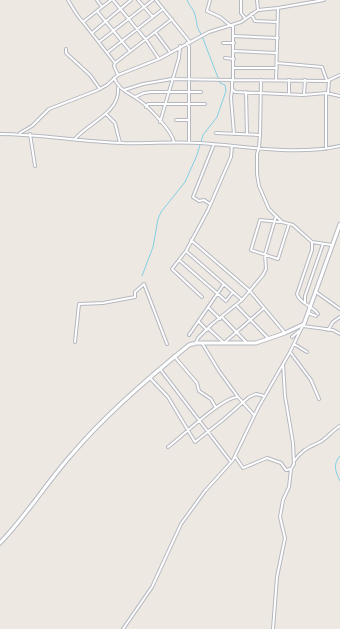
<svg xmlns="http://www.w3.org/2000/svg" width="340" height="629" font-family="'IBM Plex Sans',sans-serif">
<rect width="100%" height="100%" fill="#ede8e2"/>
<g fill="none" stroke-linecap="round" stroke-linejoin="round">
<path stroke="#81d0e4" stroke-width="1" d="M187,0C189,6 194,9 195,15C198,24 195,25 201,34
M142,276L153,247L158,219L161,212L185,182L197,155L203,135L217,117L226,91L225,85L220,83L202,36
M340,456C332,465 336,472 340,481"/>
<defs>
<path id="minor" d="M68,0C73,8 76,15 83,22
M97,0L102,7
M111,0L83,22L115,63L114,66L118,75
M113,0L147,41L159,59
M138,0L153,17
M156,0L189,41
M210,0L207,11L220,17L231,26
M241,0V13L245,18
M257,0L258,10
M97,11L130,51
M251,14L255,21L278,22
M233,25V80L327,81L340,75
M155,32L170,52
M92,33L131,0
M234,36L278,38
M99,42L153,0
M187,43L189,47V142
M223,43H234
M66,49V53L90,75L100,89
M234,51L277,53
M108,52L163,9
M225,58L234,59
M115,63L172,19
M277,63L322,67L327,81
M234,68H277
M114,78C120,91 128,92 139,100C149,107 172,131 174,142
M232,80V89L235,92L303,95L326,93L340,96
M261,80L260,135L259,147L257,154V174L259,186L269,209L282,222L293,225L312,242L332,245
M276,80L278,8
M124,90L143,84L172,79L233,80
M232,90L231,98L234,134
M246,92L247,134
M326,93V149
M328,93L329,81
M289,94V80
M304,94L305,80
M135,97L144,93L151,92H201
M146,107L148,104H205
M106,114L115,123L120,143
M176,120H189
M160,122L179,58L180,46
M20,133L32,126L49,109L98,90L107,85L118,75L159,59L209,32L241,22L258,10L278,8L324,0
M216,133L260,135
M0,134C41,134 81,142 121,143C148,144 174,141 200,143C246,146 295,156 340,146
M30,134L35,166
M75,139C89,122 120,113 118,88
M210,204L204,200L199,201L193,197L214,144
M280,222L260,220L251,250L278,259L289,224
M191,240L250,291L285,333
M312,242V250L297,294C299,303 313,306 318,314
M186,251L242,300
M179,260L226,301L233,292
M316,292L340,309
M202,297L172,269L186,251L208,210L231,157L232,146
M305,302V296L323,244
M236,305L268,338
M208,307L220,319
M308,313L316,316
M222,317L246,342
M199,322L207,330
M303,326L333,330L340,334
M208,328L223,342
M328,330L333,322L340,317
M189,335L224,284
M292,337L299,331
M75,342L79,304L103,303L135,297V292L144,284L167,344
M196,343L198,338L211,325L242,300L263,275L266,269L265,254L276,216
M202,343L219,371L238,397
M224,343L264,308
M294,344L307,352
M290,352L311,380L319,399
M174,356L197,383L199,391L211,399L216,408
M160,369L231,462
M150,378L168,397L195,442L224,419L249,397L256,394L264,396
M168,447C183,436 222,397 238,397L254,415
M235,456L243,468L267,458L281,463L286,470L291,469
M294,461C303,449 308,448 320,442C325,440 334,429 340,426
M123,629L152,587L181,524L205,491L233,460L258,408L290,352L303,325
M273,629L277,577L285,538L280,517L283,500L289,487L291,469L294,464L293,443L285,396L283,364"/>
<path id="tertiary" d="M0,543C27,515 47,482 73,453C107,413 148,378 189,345L196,343H256L285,333L304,324L340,224"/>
</defs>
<use href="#minor" stroke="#b5b8c0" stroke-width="4"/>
<use href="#tertiary" stroke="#b5b8c0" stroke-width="5"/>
<use href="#minor" stroke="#fff" stroke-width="2"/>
<use href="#tertiary" stroke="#fff" stroke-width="3"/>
</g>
</svg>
